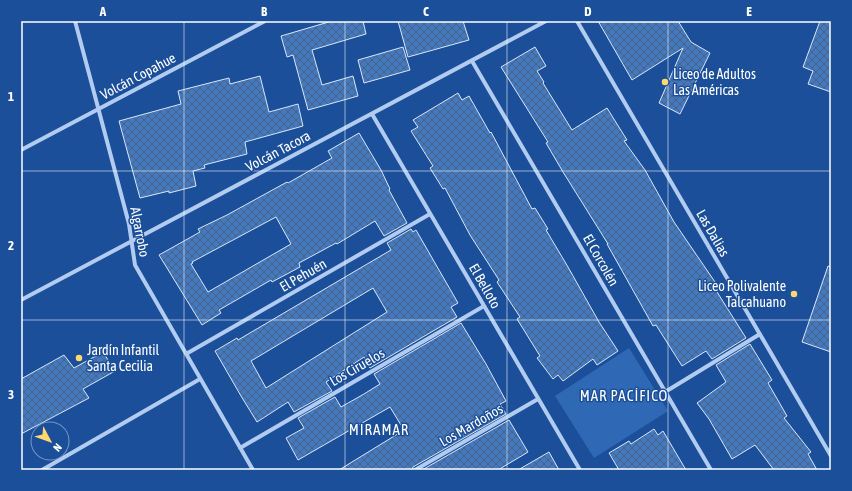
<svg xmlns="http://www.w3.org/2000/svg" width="852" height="491" font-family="'Asap Condensed',sans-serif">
<defs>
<pattern id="building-cross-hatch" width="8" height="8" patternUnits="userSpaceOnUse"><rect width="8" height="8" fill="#4478bf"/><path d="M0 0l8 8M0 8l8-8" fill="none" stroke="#486286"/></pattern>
</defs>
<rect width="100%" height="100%" fill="#1b4f99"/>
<path fill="#2f69b6" d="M629,348L668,411L594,458L555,396Z"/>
<path fill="url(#building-cross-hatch)" stroke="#d8e7fb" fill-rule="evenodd" d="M332,21H363L366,34L312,50L322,85L353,76L358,96L308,110L293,55L287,57L281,36Z
M398,21H463L469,40L408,57Z
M598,21H678L691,42L710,53L680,114L659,103L683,48L632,80Z
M820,21H831V92L808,84L813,71L803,67Z
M403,47L410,70L364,83L358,60Z
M535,47L546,66L537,71L544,82L543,83L572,130L607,108L627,140L624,141L645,170L674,222L715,282L712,284L746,338L712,359L706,351L682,366L656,325L653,326L607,244H608L563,172L546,143L548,142L501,67Z
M260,76L269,112L298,104L303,126L245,142L247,154L204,165L205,168L193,171L196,186L169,193V191L140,198L119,121L181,104L178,91L229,78L230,84Z
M458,93L462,100L469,96L490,133L491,132L532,209L535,208L548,229L546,230L568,267L599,322L618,351L597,365L593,359L563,381L558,375L553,379L537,358L540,356L517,319L520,317L497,282L499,280L470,235L445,188L443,189L430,168L433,166L411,131L418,127L413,120Z
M359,133L381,170L390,189L389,190L407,223L384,236L375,221L337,244L336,243L299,263L300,267L272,282L271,280L219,310L221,313L202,325L159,255L200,232L198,229L227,215L287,182L288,183L332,158L328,151ZM276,217L291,244L208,292L191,264L193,263L192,262Z
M411,229L413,232L416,230L458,303L451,307L457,317L370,368L364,357L326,382L332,391L294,412L288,402L257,422L241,396L215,351L237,338L238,340L391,250L387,243ZM373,288L387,312L266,388L251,361Z
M828,266L831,267V352L802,342Z
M461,323L486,364L506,401L500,404L506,414L413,467L412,470H339L404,430L390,407L298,460L286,438L304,428L298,418L335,397L341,407L364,394L380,384L374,374Z
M750,344L772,380L768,383L787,416L784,418L811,452L808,454L817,470H774L755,445L732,459L709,419L697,403L726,382L716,365Z
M103,352L115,371L83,389L89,398L21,434V379L64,355L74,368Z
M509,420L528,452L498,470H422Z
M654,429L658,435L663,431L686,470H619L609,453L629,441L631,444Z
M549,452L559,470H518Z"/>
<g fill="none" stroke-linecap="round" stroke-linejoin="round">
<path stroke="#b1ccf0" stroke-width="4" d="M75,21L129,224L135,265L253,470
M577,21L831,456
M472,61L711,470
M372,114L580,470
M21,150L265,21
M21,300L546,21
M186,354L430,214
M665,392L760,334
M240,448L484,306
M42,470L200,379
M415,470L538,399"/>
</g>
<path fill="none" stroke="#fff" stroke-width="1" stroke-opacity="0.55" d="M184,21V470M345,21V470M507,21V470M668,21V470M21,171H831M21,320H831"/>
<g fill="#ffd970" stroke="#1b4f99" stroke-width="1.5">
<circle cx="665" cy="82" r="4"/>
<circle cx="794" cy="294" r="4"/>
<circle cx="79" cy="358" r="4"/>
</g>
<g text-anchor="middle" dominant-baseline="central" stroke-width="3" stroke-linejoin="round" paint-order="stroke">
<g font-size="14" fill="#fff" stroke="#1b4f99" text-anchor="start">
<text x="673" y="74">Liceo de Adultos<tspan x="673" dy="16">Las Américas</tspan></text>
<text x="786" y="286" text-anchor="end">Liceo Polivalente<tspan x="786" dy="16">Talcahuano</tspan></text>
<text x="87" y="350">Jardín Infantil<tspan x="87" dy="16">Santa Cecilia</tspan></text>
</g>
<g font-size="14" fill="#fff" stroke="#1b4f99">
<text transform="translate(138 76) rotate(-28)">Volcán Copahue</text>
<text transform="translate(278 151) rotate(-28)">Volcán Tacora</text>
<text transform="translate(140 232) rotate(79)">Algarrobo</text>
<text transform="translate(713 233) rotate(60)">Las Dalias</text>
<text transform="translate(601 260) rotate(60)">El Corcolén</text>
<text transform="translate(303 275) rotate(-30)">El Pehuén</text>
<text transform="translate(485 286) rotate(60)">El Belloto</text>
<text transform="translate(357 367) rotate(-30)">Los Ciruelos</text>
<text transform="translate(471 425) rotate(-30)">Los Mardoños</text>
</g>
<g font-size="15" letter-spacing="1" fill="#fff" stroke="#1b4f99">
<text x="624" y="395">MAR PACÍFICO</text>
<text x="379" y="429">MIRAMAR</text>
</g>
</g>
<rect width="852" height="491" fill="none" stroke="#1b4f99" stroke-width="44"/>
<g transform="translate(50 441) rotate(131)"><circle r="19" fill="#1b4f99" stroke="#7695c2"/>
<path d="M0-3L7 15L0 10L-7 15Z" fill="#ffd970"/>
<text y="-6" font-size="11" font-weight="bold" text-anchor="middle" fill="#ffffff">N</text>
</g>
<rect x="22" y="22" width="808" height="447" fill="none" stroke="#fff" stroke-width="1.5"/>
<g font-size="13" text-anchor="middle" font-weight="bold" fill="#fff">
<text x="103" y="16">A</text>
<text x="264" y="16">B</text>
<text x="426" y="16">C</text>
<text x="588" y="16">D</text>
<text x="749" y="16">E</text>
<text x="11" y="101">1</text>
<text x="11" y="250">2</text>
<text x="11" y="399">3</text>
</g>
</svg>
